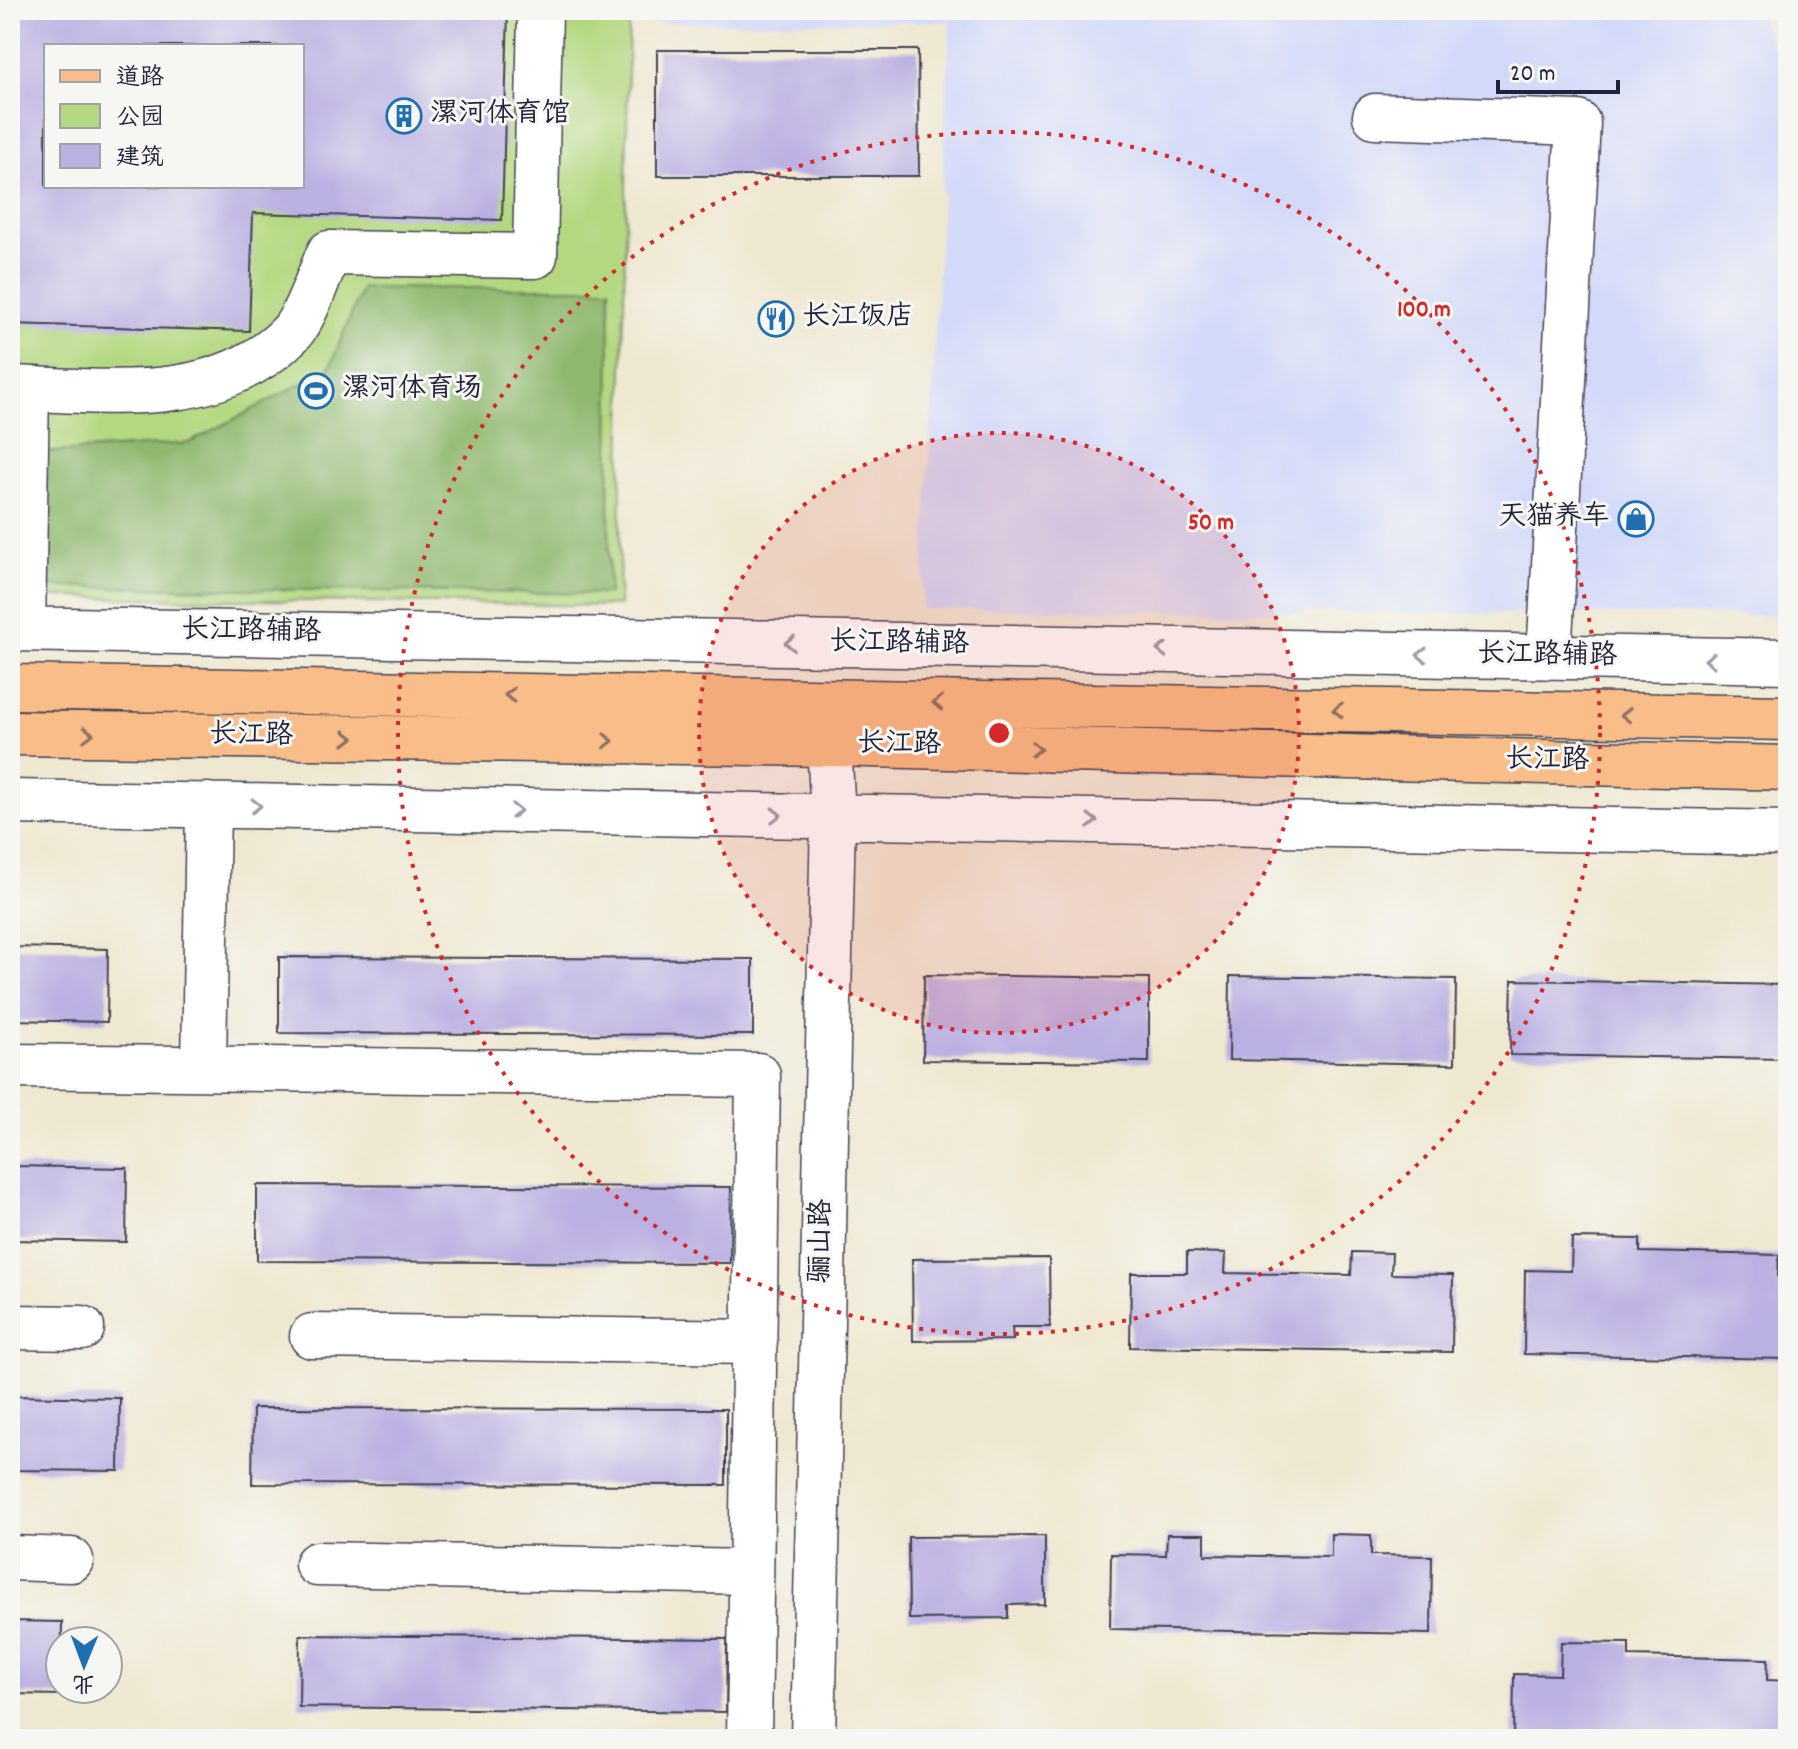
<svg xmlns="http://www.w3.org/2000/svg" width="1798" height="1749" font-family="Dekko,'LXGW WenKai TC',sans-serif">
<rect width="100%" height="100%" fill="#f6f6f2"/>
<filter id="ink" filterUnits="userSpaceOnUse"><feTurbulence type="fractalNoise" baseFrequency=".0125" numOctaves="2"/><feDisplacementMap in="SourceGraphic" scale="16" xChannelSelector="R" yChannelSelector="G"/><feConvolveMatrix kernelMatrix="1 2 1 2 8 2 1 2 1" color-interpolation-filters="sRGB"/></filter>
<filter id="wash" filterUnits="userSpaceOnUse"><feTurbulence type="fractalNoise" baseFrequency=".006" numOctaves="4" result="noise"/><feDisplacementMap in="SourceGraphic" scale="32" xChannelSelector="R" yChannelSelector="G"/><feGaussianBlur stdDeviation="1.8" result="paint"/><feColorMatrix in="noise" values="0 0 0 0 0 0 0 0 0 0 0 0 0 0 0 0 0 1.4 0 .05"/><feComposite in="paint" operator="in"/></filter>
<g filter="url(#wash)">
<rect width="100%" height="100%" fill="#efe8d1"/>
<path fill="#d3d9f9" d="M634,10H1757L1788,83V616L922,609L950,22L633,23Z"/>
<path fill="#b4d880" stroke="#6b7d5e" stroke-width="2" fill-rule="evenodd" d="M10,10H629L619,606L10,596ZM46,46H302V186H46Z"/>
<path fill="#8fb86e" stroke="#586d54" stroke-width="2" d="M362,288H610L609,594L10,586L38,453L189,443L329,369Z"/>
<g id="blocks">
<path fill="#bbb0e2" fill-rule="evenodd" d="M10,10H508L502,220L253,213L249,331L10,324ZM46,46H302V186H46Z
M657,50H918L919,176H657Z
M10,947L108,949L107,1022L10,1020Z
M279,957L753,959V1035L279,1033Z
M924,975L1149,978V1062L923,1060Z
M1230,976L1456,979L1455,1064L1229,1060Z
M1512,980L1788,985V1059L1510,1055Z
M10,1166L127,1168L126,1242L10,1240Z
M257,1185L731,1187L730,1263L257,1261Z
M1572,1238L1640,1239V1252L1779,1255L1778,1276H1788V1359L1524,1354L1525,1270L1571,1271Z
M1187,1252L1226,1253L1225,1273L1351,1275L1352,1252L1392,1253L1391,1274L1453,1275L1452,1352L1130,1347L1131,1273H1187Z
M1049,1258L1050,1327H1012L1013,1340L913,1341L912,1259Z
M10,1396L120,1398L119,1471L10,1470Z
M253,1408L726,1409V1485L252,1484Z
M1167,1534H1205V1555L1331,1557V1534L1371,1535V1555L1432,1556L1431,1634L1110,1629L1111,1554L1166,1555Z
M1045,1536V1604L1008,1605V1618L909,1619L908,1537Z
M10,1621L62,1622L61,1695L10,1694Z
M300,1635L727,1639L726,1712L299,1707Z
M1561,1642L1629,1643V1656L1768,1659L1767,1680L1788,1681V1739H1513L1514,1674L1560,1675Z"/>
</g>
</g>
<g filter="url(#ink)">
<use href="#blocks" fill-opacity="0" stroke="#414052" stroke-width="2"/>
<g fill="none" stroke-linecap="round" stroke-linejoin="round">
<defs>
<path id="minor" d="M1375,116L1578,123L1549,657
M10,388C103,391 216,408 289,335C305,320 319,274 329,253L535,256L540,10
M10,629L1788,661
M23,629L27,389
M10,802L1788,833
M10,1066L758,1075L749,1739
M204,1068L208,805
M10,1327L82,1328
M312,1336L755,1342
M10,1558L71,1560
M317,1564L751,1572
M813,1739L833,816L829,744"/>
<path id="major" d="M10,687L1788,718
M10,733L829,744L1788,768"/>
</defs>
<use href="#minor" stroke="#414052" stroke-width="47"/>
<use href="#major" stroke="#414052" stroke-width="47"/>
<use href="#minor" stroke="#fff" stroke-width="44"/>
<use href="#major" stroke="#f8bd88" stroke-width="44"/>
</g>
<defs><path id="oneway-chevron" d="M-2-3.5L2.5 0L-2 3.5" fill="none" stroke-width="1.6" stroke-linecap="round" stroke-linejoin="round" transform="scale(2)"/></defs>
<g stroke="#9c9ca7">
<use href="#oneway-chevron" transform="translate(790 643) rotate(-179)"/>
<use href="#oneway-chevron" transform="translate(1162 650) rotate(-179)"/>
<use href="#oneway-chevron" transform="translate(1422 655) rotate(-179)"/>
<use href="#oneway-chevron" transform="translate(1710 660) rotate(-179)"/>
<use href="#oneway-chevron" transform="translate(256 806) rotate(1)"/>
<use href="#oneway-chevron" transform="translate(516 811) rotate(1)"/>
<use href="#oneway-chevron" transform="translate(776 815) rotate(1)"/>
<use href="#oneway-chevron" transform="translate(1092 821) rotate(1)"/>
</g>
<g stroke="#8d7062">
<use href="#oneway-chevron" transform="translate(510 695) rotate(-179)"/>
<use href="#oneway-chevron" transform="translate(938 703) rotate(-179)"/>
<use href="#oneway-chevron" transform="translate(1338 710) rotate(-179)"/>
<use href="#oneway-chevron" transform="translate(1626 715) rotate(-179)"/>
<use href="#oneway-chevron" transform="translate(88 734) rotate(1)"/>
<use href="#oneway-chevron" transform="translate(348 738) rotate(1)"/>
<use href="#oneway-chevron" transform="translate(608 741) rotate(1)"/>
<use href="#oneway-chevron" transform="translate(1036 749) rotate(1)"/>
</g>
</g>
<circle cx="999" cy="733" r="300" fill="#d62828" fill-opacity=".12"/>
<g fill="none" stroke="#d62828" stroke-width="4" stroke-dasharray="4 8">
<circle cx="999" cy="733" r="300"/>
<circle cx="999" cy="733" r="601"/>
</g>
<defs>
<symbol id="building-ring" viewBox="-11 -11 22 22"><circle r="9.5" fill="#f6f6f2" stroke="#1f6fb2" stroke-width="1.5"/><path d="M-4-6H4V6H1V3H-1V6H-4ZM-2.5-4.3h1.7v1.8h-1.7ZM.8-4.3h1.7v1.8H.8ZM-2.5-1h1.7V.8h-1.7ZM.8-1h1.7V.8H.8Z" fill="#1f6fb2"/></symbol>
<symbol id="restaurant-ring" viewBox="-11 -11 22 22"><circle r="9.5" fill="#f6f6f2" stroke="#1f6fb2" stroke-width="1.5"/><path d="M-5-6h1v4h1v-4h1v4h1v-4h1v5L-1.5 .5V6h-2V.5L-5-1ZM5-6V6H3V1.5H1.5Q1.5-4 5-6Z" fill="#1f6fb2"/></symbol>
<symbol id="stadium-ring" viewBox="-11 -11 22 22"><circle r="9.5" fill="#f6f6f2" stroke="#1f6fb2" stroke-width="1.5"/><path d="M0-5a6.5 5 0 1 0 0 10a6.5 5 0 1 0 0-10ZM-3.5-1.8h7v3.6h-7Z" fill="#1f6fb2"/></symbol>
<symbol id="shop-ring" viewBox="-11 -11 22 22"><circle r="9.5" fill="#f6f6f2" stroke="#1f6fb2" stroke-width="1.5"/><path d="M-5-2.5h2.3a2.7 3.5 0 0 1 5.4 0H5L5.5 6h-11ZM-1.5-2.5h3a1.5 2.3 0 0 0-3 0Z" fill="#1f6fb2"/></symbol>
</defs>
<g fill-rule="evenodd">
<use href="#building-ring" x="384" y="96" width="40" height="40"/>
<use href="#restaurant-ring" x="756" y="299" width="40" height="40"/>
<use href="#stadium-ring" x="296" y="371" width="40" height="40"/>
<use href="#shop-ring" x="1616" y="499" width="40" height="40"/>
</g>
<g text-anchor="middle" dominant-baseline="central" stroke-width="6" stroke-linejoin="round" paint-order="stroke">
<g font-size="28" fill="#22223b" stroke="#f6f6f2" text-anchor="start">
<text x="430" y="116">漯河体育馆</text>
<text x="802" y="319">长江饭店</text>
<text x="342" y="391">漯河体育场</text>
<text x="1610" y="519" text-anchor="end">天猫养车</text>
</g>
<g font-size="28" fill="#22223b" stroke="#f6f6f2">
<text transform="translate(251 633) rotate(1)">长江路辅路</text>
<text transform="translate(899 645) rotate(1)">长江路辅路</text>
<text transform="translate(1547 657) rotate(1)">长江路辅路</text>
<text transform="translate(251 737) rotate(1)">长江路</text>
<text transform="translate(899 746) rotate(1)">长江路</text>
<text transform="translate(1547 762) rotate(1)">长江路</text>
<text transform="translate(823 1241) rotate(-89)">骊山路</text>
</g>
</g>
<circle cx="999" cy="733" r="12" fill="#d62828" stroke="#f6f6f2" stroke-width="4"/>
<g font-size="24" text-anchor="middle" font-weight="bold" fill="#d62828" stroke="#f6f6f2" stroke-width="6" stroke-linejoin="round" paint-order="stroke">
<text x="1424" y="316">100 m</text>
<text x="1211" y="529">50 m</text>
</g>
<rect width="1798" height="1749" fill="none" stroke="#f6f6f2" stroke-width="40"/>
<rect x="44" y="44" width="260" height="144" fill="#f6f6f2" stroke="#a1a1a9" stroke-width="2"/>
<rect x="60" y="70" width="40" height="12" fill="#f8bd88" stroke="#a1a1a9" stroke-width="2"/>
<text x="116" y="84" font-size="24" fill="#22223b">道路</text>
<rect x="60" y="104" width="40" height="24" fill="#b4d880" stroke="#a1a1a9" stroke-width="2"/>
<text x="116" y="124" font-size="24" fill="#22223b">公园</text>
<rect x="60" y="144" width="40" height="24" fill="#bbb0e2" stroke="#a1a1a9" stroke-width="2"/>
<text x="116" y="164" font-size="24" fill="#22223b">建筑</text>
<g transform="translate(84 1665) rotate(181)"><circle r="38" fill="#f6f6f2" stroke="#a1a1a9" stroke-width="2"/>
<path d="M0-6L14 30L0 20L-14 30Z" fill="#1f6fb2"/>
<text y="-12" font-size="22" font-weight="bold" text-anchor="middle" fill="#22223b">北</text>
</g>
<path d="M1498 80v12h120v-12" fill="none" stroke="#22223b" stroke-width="4"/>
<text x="1510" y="80" font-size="24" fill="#22223b" stroke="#f6f6f2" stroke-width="6" paint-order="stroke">20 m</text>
</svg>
